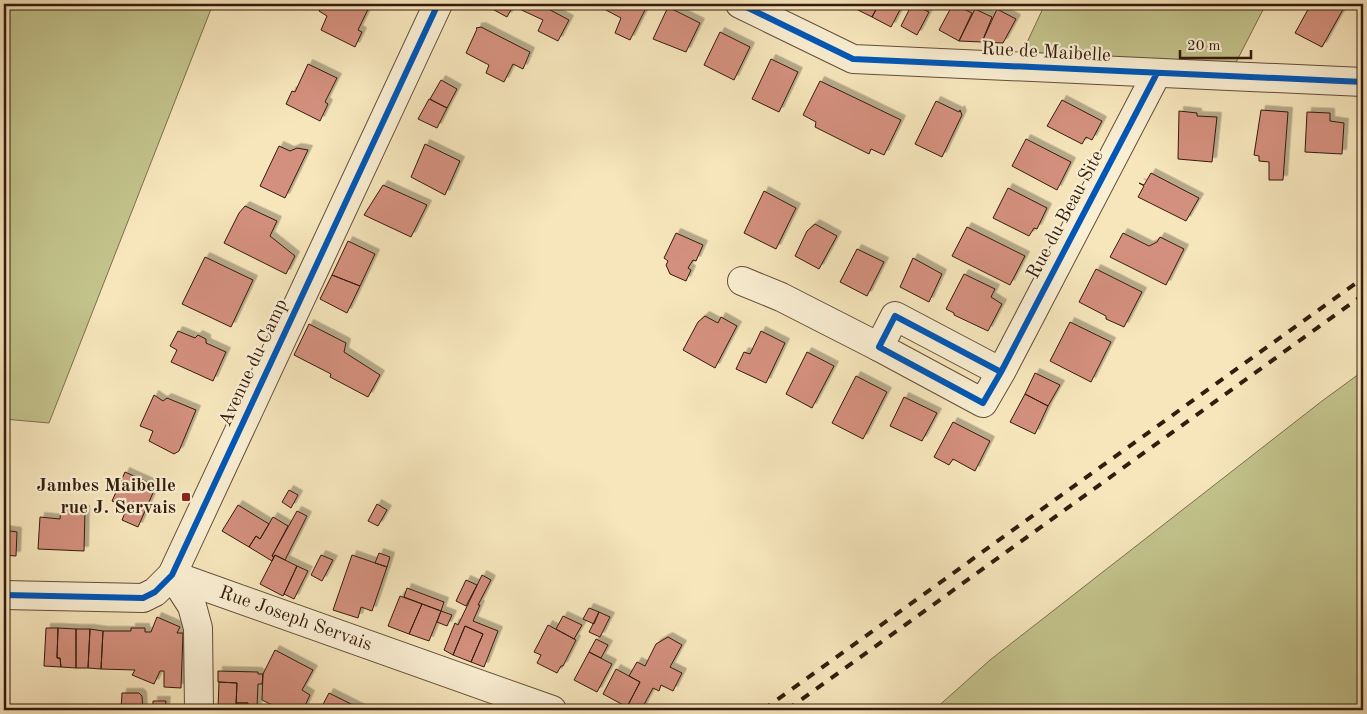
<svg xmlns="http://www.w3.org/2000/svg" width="1367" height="714" font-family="'Old Standard TT',serif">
<defs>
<filter id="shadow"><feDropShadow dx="4.5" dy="-4.5" stdDeviation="0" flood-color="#0004"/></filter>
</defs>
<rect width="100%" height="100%" fill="#f7e6bc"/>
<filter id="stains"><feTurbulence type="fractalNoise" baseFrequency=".004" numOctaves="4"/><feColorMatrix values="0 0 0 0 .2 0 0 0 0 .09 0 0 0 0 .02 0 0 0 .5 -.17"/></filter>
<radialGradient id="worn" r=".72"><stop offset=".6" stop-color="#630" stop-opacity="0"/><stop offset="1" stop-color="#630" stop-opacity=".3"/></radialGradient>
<path fill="#c3c38c" stroke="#7c6f4c" d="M4,4H213L49,423L4,419Z
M1045,4H1266L1229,76L1016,66Z
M1363,371V710H934L990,660L1322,401Z"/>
<path fill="#d4907e" stroke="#341b0d" filter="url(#shadow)" d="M323,4L370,5L358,30L362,32L355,47L321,30L327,16L319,11Z
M483,4H539L569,20L558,41L538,31L543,20L513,6L507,17Z
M606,4H648L630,40L615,33L621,18L604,9Z
M857,4H879L872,17L854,8Z
M879,4H903L891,27L872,17Z
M912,4L929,12L917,35L901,26Z
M953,4L972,13L959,41L939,30Z
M1311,4H1346L1322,47L1295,33Z
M668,7L700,23L686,52L653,39Z
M975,9L992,17L982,42L959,41Z
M997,9L1016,19L1003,43L982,42Z
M481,27L530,52L523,69L513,64L504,82L486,73L489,65L466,53L477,29L476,28Z
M720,32L750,47L734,80L704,65Z
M771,59L798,72L779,112L752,99Z
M308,64L337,78L325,102L328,104L320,121L286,104L292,91L295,92Z
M441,80L457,89L447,108L430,99Z
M820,81L901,120L884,155L871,149L869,154L815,127L816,122L803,115Z
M429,99L447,108L437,128L418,119Z
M1062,100L1102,121L1092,140L1086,137L1082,144L1047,126Z
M936,101L959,112L960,110L962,115L942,157L915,144Z
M1261,110L1288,112L1283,180H1269V162L1259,161V156L1254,155Z
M1179,111L1197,113V116L1217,117L1212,162L1178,159Z
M1307,112L1330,113V121L1344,123L1342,154L1305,152Z
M1026,139L1071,162L1057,190L1012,166Z
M425,144L460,161L445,195L411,177Z
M279,146L290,151L297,148L308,150L285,198L260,186Z
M1151,173L1199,198L1186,221L1138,197L1144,186L1139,183L1144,185Z
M383,185L427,205L411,237L364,215Z
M1008,188L1047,208L1037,229L1034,228L1029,236L993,218Z
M764,191L796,208L776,249L744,233Z
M245,206L277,221L270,236L295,256L286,274L224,243L239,213Z
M815,224L837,236L819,269L795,256L807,231Z
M967,227L1025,256L1010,285L952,256Z
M676,233L703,245L696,261L693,260L688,268L691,270L686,281L670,274L666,265L668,261L664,258Z
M1123,233L1149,246L1157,242L1160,237L1184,249L1166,285L1110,257Z
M348,241L375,254L360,286L332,275Z
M857,249L884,262L867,296L840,282Z
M205,257L253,280L231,327L182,304Z
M913,258L942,274L929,302L900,287Z
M1096,269L1142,292L1124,327L1106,319V316L1079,302Z
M964,274L995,289L991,297L1002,304L988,331L954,315V313L946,309Z
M332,275L360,286L347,313L320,299Z
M705,316L718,323L721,317L737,326L715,368L683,350L698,322Z
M1070,322L1111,342L1091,382L1050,361Z
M309,324L346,343L344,352L380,375L368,397L330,377L331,374L294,355Z
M178,331L195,338L198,335L206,339V343L226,352L213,381L171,362L177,350L170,346Z
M761,331L785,343L766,383L736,369L744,352L750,354Z
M807,352L834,366L812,408L786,394Z
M1035,373L1060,385L1048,406L1025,394Z
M856,376L887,392L863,439L832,423Z
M1025,394L1048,406L1035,434L1010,422Z
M154,395L163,401L167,398L196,410L179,451L174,454L149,441L153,431L140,426Z
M904,397L937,413L922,441L890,426Z
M953,422L990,441L975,471L953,459L949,465L934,457Z
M125,472L156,486L138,527L122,520L127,508L112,501Z
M289,490L298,495L291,508L282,502Z
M377,504L387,510L378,526L368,521Z
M238,505L269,524L260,539L256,536L249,547L222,531Z
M61,508L85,510L84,551L38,549L40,517L60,519Z
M297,511L307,516L285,560L275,555L274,557L272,556Z
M273,517L288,526L272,556L274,557L272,561L249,547L256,536L260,539Z
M4,530L17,532L16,556L4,555Z
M379,553L390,557L387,567L375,563Z
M275,555L297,566L283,596L260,584Z
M321,555L333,560L322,581L311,575Z
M352,555L387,567L372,611L361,607L358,618L333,610Z
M297,566L308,571L294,599L284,594Z
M482,575L491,580L478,605H480L473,621L498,631L484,667L471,662L483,634L465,626L453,655L444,650L455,623L458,625Z
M466,580L477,585L466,606L456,601Z
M407,588L444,602L441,611L404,597Z
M400,596L422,604L409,634L388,626Z
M422,604L441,611L429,641L409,634Z
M589,608L599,612L594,624L583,619Z
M441,611L452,615L447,626L437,622Z
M599,612L610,617L600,637L589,632Z
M563,616L582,625L574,639L556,629Z
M157,617L180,627L177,633H183L181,688L164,687V671H160L154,684L132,675L135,670L101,669L103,631H131V628H145V632H151Z
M548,625L576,640L563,666H561L557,673L537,663L541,655L534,652Z
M465,626L483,634L471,662L453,655Z
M46,628H58L57,658H60L61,667L44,666Z
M58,628L76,629V668L61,667L60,658H57Z
M76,629H90L88,668H76Z
M90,629L103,631L101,669L88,668Z
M668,637L682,645L670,667L682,673L673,691L661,685L659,691L653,688L641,710H634L627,707L640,682L629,676L637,662L645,666L656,644Z
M596,639L608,645L601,658L589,652Z
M275,650L313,670L302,690L310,695L303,710H282L262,700L263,674Z
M589,652L612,664L597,692L574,680Z
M616,669L640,682L627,707L603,694Z
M218,671L258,672V674H263L262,684H258L257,708L247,707L248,703H236L237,683L218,682Z
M219,682L237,683L236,709L218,708Z
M122,693H139L142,696L143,710H121Z
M329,693L363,710H320Z
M153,701H166L165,710H153Z
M236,703H248L247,710H236Z"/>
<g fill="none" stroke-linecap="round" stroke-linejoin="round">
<defs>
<g id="minor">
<path d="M740,4L853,59L1363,82"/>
<path d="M742,281L781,297L879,347"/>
<path d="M1001,372L983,403L879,347L895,316L1001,372L1157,73"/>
<path id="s1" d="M172,575L552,710"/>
<path d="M172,575L192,606L198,628L199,710"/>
<path d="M4,595L143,598L155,592L172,575L438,4"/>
</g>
</defs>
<use href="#minor" stroke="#654e39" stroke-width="30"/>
<use href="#minor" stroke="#faefd3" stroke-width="28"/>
<path stroke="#341b0d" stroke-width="4" stroke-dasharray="9 9" stroke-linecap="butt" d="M763,710L1363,278
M787,710L1363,295"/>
<defs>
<path id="cycleway" d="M740,4L853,59L1363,82
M1001,372L983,403L879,347L895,316L1001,372L1157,73
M4,595L143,598L155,592L172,575L438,4"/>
</defs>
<use href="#cycleway" stroke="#faefd3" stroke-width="9"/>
<use href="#cycleway" stroke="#0057b8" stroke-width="6"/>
</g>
<rect fill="#8f2418" stroke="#faefd3" stroke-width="2" x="181" y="492" width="10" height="10" rx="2.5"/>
<g text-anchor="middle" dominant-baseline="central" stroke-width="4.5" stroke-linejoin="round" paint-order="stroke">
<g font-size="19" fill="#341b0d" stroke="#faefd3">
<text transform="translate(1046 53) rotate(3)">Rue de Maibelle</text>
<text transform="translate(1066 215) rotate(-62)">Rue du Beau Site</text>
<text transform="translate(254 363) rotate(-65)">Avenue du Camp</text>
<text stroke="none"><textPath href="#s1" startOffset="131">Rue Joseph Servais</textPath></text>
</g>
<g font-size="19" font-weight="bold" fill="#341b0d" stroke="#faefd3" text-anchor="end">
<text x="176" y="486">Jambes Maibelle<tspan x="176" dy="22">rue J. Servais</tspan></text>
</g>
</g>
<rect width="1367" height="714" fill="none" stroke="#f7e6bc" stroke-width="20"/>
<rect x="5" y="5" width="1357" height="704" fill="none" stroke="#341b0d" stroke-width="2.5"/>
<rect x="10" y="10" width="1347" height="694" fill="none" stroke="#341b0d"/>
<path d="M1180 50v8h71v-8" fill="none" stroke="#341b0d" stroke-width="2.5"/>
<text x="1187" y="50" font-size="15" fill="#341b0d" stroke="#faefd3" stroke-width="4" paint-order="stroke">20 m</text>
<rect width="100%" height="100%" filter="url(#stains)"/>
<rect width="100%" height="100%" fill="url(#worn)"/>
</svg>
